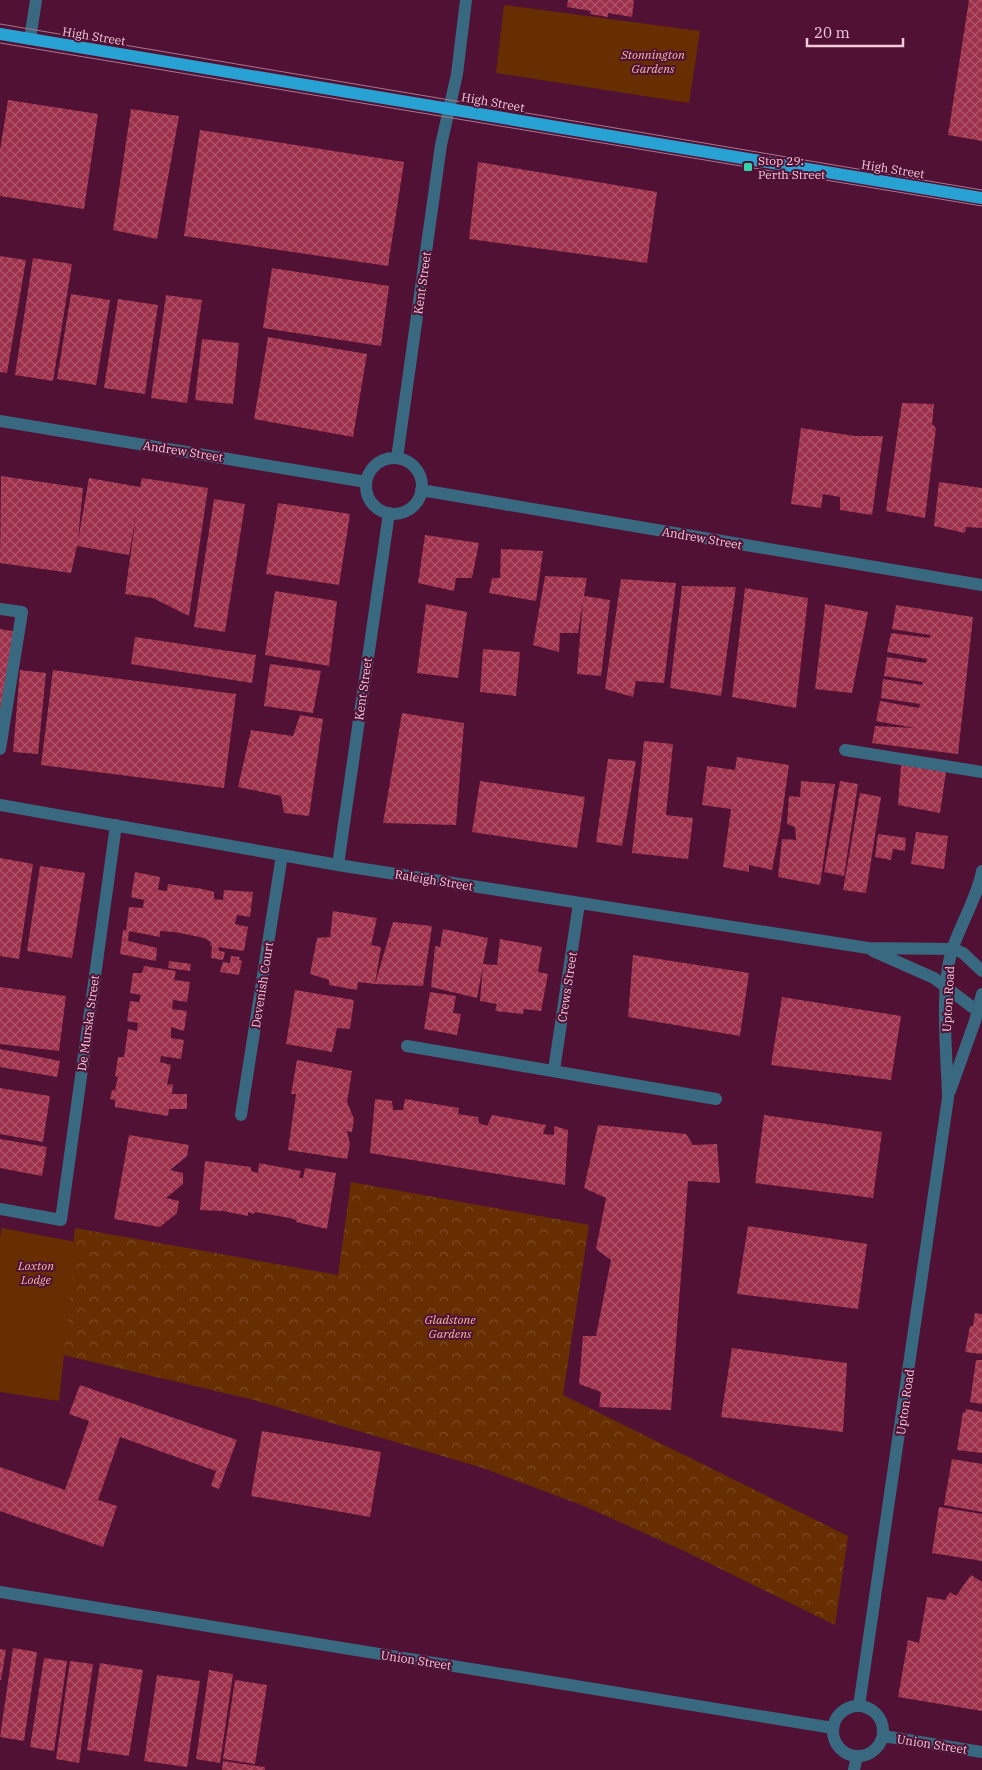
<svg xmlns="http://www.w3.org/2000/svg" width="982" height="1770" font-family="'IBM Plex Serif',serif">
<defs>
<pattern id="park-crowns" width="20" height="18" patternUnits="userSpaceOnUse" patternTransform="scale(1.25)"><rect width="20" height="18" fill="#672e02"/><path d="M2 6a3 3 0 1 1 6 0M12 15a3 3 0 1 1 6 0" fill="none" stroke="#7d4b26"/></pattern>
<pattern id="building-cross-hatch" width="8" height="8" patternUnits="userSpaceOnUse" patternTransform="scale(1.25)"><rect width="8" height="8" fill="#9c2f49"/><path d="M0 0l8 8M0 8l8-8" fill="none" stroke="#af556b"/></pattern>
</defs>
<rect width="100%" height="100%" fill="#511135"/>
<path fill="url(#park-crowns)" d="M351,1182L589,1225L563,1395L848,1536L835,1625L682,1550L584,1506L483,1468L254,1400L63,1355L75,1228L338,1275Z"/>
<path fill="#672e02" d="M504,5L700,31L689,103L496,73Z
M2,1228L76,1242L59,1401L0,1392V1237Z"/>
<path fill="url(#building-cross-hatch)" d="M568,0H634L632,17L608,13V17L590,14L591,11L567,7Z
M969,0H982V141L948,135Z
M8,100L98,114L84,209L0,196V150Z
M131,109L179,116L157,239L113,230Z
M200,130L404,162L388,266L184,236Z
M478,162L657,192L647,263L469,239Z
M0,256L26,260L7,373L0,372Z
M33,258L72,264L53,381L15,375Z
M272,268L389,286L381,346L263,328Z
M71,294L110,300L96,385L57,379Z
M166,295L202,300L187,403L151,398Z
M118,299L158,305L145,394L104,388Z
M268,337L367,354L353,437L254,419Z
M202,339L239,343L233,404L195,400Z
M902,403L934,404L932,424L936,428L925,518L886,511Z
M801,428L855,436H883L872,515L840,510V497L823,494L821,508L791,504Z
M1,476L83,488L78,540L89,478L140,487L142,478L208,488L189,616L153,598L125,594L136,516L129,555L77,546L71,573L0,563Z
M939,482L982,488V528L966,527L965,533L934,526Z
M214,499L245,504L225,632L194,627Z
M278,503L350,514L339,585L266,574Z
M425,535L479,543L472,578H456L454,591L418,583Z
M501,549L543,551L536,601L489,593L492,578H500Z
M545,576L587,578L584,596L610,600L601,676L577,674L583,601L578,633H560L559,652L533,645Z
M621,579L676,583L664,683L636,681L633,697L605,689Z
M682,586L736,587L721,696L670,688Z
M745,588L808,598L796,708L732,697Z
M275,591L337,601L329,666L265,655Z
M426,604L467,612L458,678L417,673Z
M825,604L868,612L852,693L815,689Z
M896,605L973,617L958,754L872,743L875,726L915,728L876,721L880,701L919,708L920,704L881,698L883,679L922,685L923,682L884,676L887,657L926,663L927,659L887,652L891,633L930,638V635L892,629Z
M0,629L17,632L0,721Z
M135,637L256,655L252,683L131,664Z
M483,649L520,652L516,696L480,692Z
M270,664L321,671L313,713L264,706Z
M20,670L46,673L38,754L13,752Z
M53,670L236,694L224,788L41,765Z
M402,713L464,723L456,825L383,823Z
M300,715L323,719L309,816L284,813L281,796L238,787L251,730L293,736Z
M644,741L673,744L666,815L693,818L688,859L632,853Z
M737,757L789,765L780,829L772,870L749,865V872L723,867L731,809L702,805L707,766L735,770Z
M608,759L636,761L622,846L596,842Z
M901,765L946,772L940,813L898,805Z
M480,781L585,797L577,848L472,832Z
M801,781L835,784L820,885L778,877L782,839L796,840L795,827L787,824L789,796L800,797Z
M840,781L858,784L844,876L824,872Z
M860,793L881,797L866,893L843,890Z
M916,832L948,836L944,869L911,864Z
M878,834L906,838L905,851L893,849L891,860L875,857Z
M0,858L33,864L19,959L0,956Z
M40,866L85,873L72,958L27,951Z
M135,872L160,877L158,890L167,891L168,884L203,889L214,892V899L223,900L224,890L253,892L250,917L237,915L235,924L248,927L244,951L218,947L219,951L225,952L223,960L211,958L212,946L210,945L211,942L204,938L175,932L160,931V937L129,931L128,941L157,948L156,961L120,954L123,930H126L129,907L143,908L144,900L131,897Z
M333,911L377,918L371,945L381,947L375,984L393,922L432,926L423,986L375,984L358,982L357,990L329,985V980L310,974L317,938L330,937Z
M443,929L488,938L483,964L497,965L500,939L542,947L538,972L548,974L541,1011L524,1009L523,1014L495,1011L497,1004L480,1001L483,966L477,998L431,987L435,946L440,947Z
M633,955L749,973L740,1036L628,1017Z
M231,956L240,957L239,960L242,961L239,975L220,972L223,962L230,963Z
M169,961L191,964L190,971L168,968Z
M144,966L176,971L174,980L190,982L187,1002L173,1000L172,1009L187,1011L184,1031L171,1027V1038L184,1040L181,1059L161,1056L160,1062L171,1065L167,1085L173,1084L172,1094H187V1109H169L168,1116L115,1107V1100L110,1099L112,1090H115L118,1077L115,1076L118,1057H124L128,1029L137,1031L138,1023L127,1021L130,1001L139,1002L141,995L130,993L133,973H142Z
M0,987L66,996L59,1051L0,1044Z
M295,990L354,1000L350,1029L337,1028L332,1052L286,1044Z
M430,992L456,996L453,1013L461,1014L457,1035L424,1029Z
M782,997L901,1016L891,1080L771,1065Z
M0,1049L60,1061L57,1077L0,1067Z
M297,1060L352,1071L347,1102L354,1119L352,1132L347,1131L350,1144L347,1159L288,1150L296,1094H291Z
M0,1088L50,1096L43,1142L0,1134Z
M375,1099L392,1101L393,1110H403L405,1099L459,1108L458,1114L478,1117L479,1123L487,1126L492,1115L546,1125L543,1134L554,1135V1126L568,1130L565,1185L370,1153Z
M764,1115L882,1132L873,1198L755,1183Z
M598,1125L686,1134L693,1145L717,1144L720,1183L688,1181L671,1410L599,1407L601,1392L579,1384L583,1336H596L611,1260L596,1249L606,1198L584,1188Z
M129,1135L189,1145L187,1156L170,1170L183,1173V1184L166,1198L179,1201L177,1213L160,1227L114,1219Z
M0,1139L47,1147L42,1176L0,1168Z
M205,1161L251,1167V1171L258,1173L259,1163L301,1171L299,1178H303L305,1168L336,1173L327,1229L296,1222V1220L290,1218L255,1212L254,1214L248,1212V1216L223,1211L200,1210Z
M748,1226L867,1244L858,1309L737,1294Z
M975,1313L982,1314V1354L965,1352L970,1326H973Z
M732,1348L847,1363L843,1432L721,1417Z
M976,1360H982V1404L970,1402Z
M80,1385L237,1440L219,1489L211,1486L216,1471L120,1437L98,1500L117,1506L103,1547L0,1511V1467L65,1490L89,1421L69,1414Z
M966,1409L982,1412V1453L957,1450L963,1412L965,1413Z
M262,1431L381,1452L370,1517L251,1496Z
M952,1459L982,1464V1512L944,1505Z
M939,1507L982,1514V1561L932,1553Z
M971,1575L982,1582V1711L898,1697L908,1640L919,1643L927,1597L945,1600L950,1592L956,1596Z
M13,1648L37,1652L24,1741L0,1737Z
M0,1649L6,1650L1,1680H0Z
M44,1658L67,1661L54,1751L30,1747Z
M70,1661L93,1664L79,1763L56,1759Z
M100,1663L143,1670L129,1756L87,1750Z
M209,1670L233,1674L220,1763L196,1759Z
M157,1675L200,1681L187,1767L144,1761Z
M235,1680L267,1685L255,1764L223,1759Z
M223,1761L265,1767V1770H222Z"/>
<g fill="none" stroke-linecap="round" stroke-linejoin="round">
<path stroke="#386980" stroke-width="12" d="M0,609L22,612L0,749
M845,750L982,772"/>
<path stroke="#386980" stroke-width="12" d="M30,39L36,0
M0,421L366,482
M397,458L441,145L457,74L466,0
M366 486a28 28 0 1 1 56 0a28 28 0 1 1-56 0Z
M421,490L982,585
M0,805L338,865L868,948L953,949L963,953L982,971
M338,865L389,513
M873,951L934,978L972,1007L982,1011
M407,1046L716,1099
M554,1070L579,903
M950,1091L975,1021L982,994
M241,1115L282,855
M0,1209L61,1220L116,825
M0,1592L833,1728
M859,1706L948,1098C947,1055 940,994 951,953C959,927 978,896 982,871
M833 1731a25 25 0 1 1 50 0a25 25 0 1 1-50 0Z
M883,1736L982,1752
M854,1770L857,1756"/>
<path stroke="#28a2d2" stroke-width="12" d="M0,34L982,198"/>
<path stroke="#a9768f" stroke-width="1" d="M0,24L982,190
M0,43L982,206"/>
</g>
<rect fill="#30d4aa" stroke="#511135" stroke-width="2" x="743" y="162" width="10" height="10" rx="2.5"/>
<g text-anchor="middle" dominant-baseline="central" stroke-width="4" stroke-linejoin="round" paint-order="stroke">
<g font-size="12" fill="#f2cadb" stroke="#511135">
<text transform="translate(94 36) rotate(9)">High Street</text>
<text transform="translate(493 102) rotate(10)">High Street</text>
<text transform="translate(893 169) rotate(9)">High Street</text>
<text transform="translate(422 283) rotate(-82)">Kent Street</text>
<text transform="translate(183 451) rotate(9)">Andrew Street</text>
<text transform="translate(702 538) rotate(10)">Andrew Street</text>
<text transform="translate(363 689) rotate(-82)">Kent Street</text>
<text transform="translate(434 880) rotate(9)">Raleigh Street</text>
<text transform="translate(262 985) rotate(-81)">Devenish Court</text>
<text transform="translate(567 987) rotate(-81)">Crews Street</text>
<text transform="translate(948 999) rotate(-87)">Upton Road</text>
<text transform="translate(88 1023) rotate(-82)">De Murska Street</text>
<text transform="translate(905 1402) rotate(-82)">Upton Road</text>
<text transform="translate(416 1660) rotate(9)">Union Street</text>
<text transform="translate(932 1744) rotate(9)">Union Street</text>
</g>
<g font-size="12" font-style="italic" fill="#eebb9f" stroke="#511135">
<text x="653" y="54">Stonnington<tspan x="653" dy="14">Gardens</tspan></text>
<text x="36" y="1265">Loxton<tspan x="36" dy="14">Lodge</tspan></text>
<text x="450" y="1319">Gladstone<tspan x="450" dy="14">Gardens</tspan></text>
</g>
<g font-size="12" fill="#f2cadb" stroke="#511135" text-anchor="start">
<text x="758" y="160">Stop 29:<tspan x="758" dy="14">Perth Street</tspan></text>
</g>
</g>
<path d="M807 38v8h96v-8" fill="none" stroke="#f2cadb" stroke-width="2.5"/>
<text x="814" y="38" font-size="15" fill="#f2cadb" stroke="#511135" stroke-width="4" paint-order="stroke">20 m</text>
</svg>
